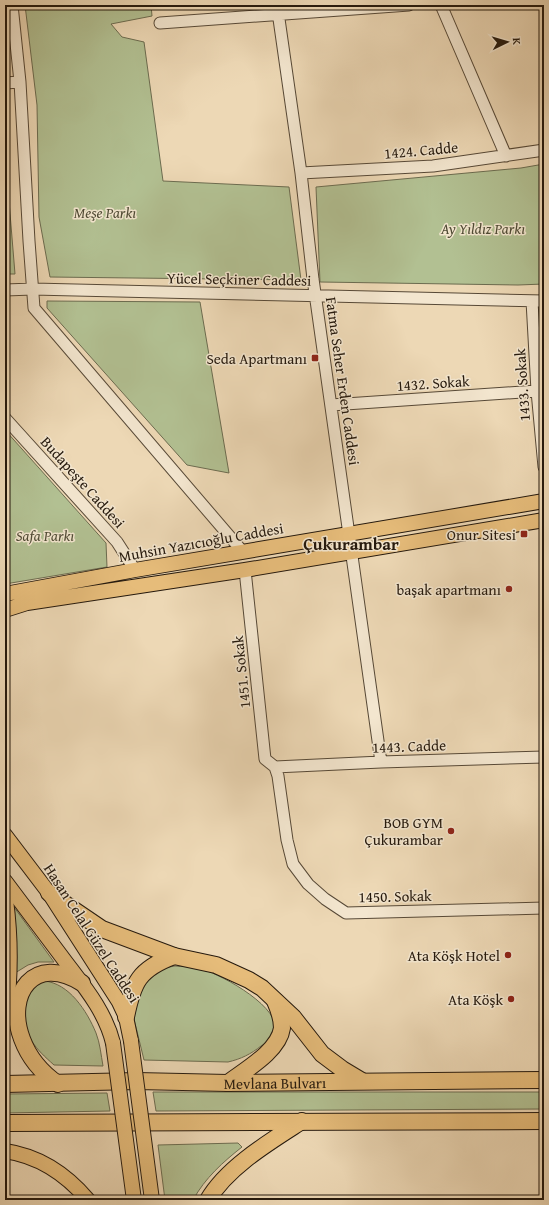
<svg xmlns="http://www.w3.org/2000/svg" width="549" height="1205" font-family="'Gentium Book Plus',serif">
<rect width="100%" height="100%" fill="#edd8b5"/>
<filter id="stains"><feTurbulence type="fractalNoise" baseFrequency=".005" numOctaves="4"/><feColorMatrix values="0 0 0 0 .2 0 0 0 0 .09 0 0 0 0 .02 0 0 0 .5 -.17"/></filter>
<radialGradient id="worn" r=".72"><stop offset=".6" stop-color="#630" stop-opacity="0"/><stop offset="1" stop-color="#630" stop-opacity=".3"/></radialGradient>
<path fill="#b2c092" stroke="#6c6c50" d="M25,5H151L152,16L111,24L122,37L144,42L163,181L289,187L301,280L50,277L39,217L37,105Z
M544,164V284L518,285L320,282L316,187L521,168Z
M5,189H8L15,274H5Z
M47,301L200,302L229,473L187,465L47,308Z
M5,430L106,543L107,567L5,584Z
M11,903L54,962H38L28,965L15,973Z
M175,966C182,967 190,966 197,968C216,971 276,1004 275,1027C274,1035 268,1042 261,1046C251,1054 241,1059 228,1062L144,1060L134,1019L132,1003L137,989L158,969Z
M44,981C69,983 87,1011 96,1033C100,1043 101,1055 103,1066L54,1065C35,1048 25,1038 25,1012C25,1005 27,996 31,990C34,986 40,984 44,981Z
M153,1092H544V1109L156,1111Z
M107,1093L110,1111L5,1113V1094Z
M238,1143L242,1147C223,1162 205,1178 193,1200H165L158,1145Z"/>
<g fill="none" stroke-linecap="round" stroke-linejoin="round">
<defs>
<path id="minor" d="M12,5L20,82L29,241L34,308L243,552
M277,5L301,173L313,279L381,762
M441,5L506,156
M160,23L409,5
M5,83L20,82
M301,173L433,166L544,150
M5,290L33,289L544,301
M532,301L537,391L544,467
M331,405L537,391
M5,418L117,542L135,570
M245,570L265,759L275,767L278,776L287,840L293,864L308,884L325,899L346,913L544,908
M275,767L381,762L544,757"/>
<path id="major" d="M5,594L135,570L544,501
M5,610L27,603L245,570L544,520
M5,835L49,893L119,1002L126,1017L131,1041
M5,881C24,906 43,932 62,957C82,984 105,1010 113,1043
M5,1151C39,1156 66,1174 88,1200"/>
<g id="highway">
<path d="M49,893L102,929L174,956L216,965L249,980L262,988L293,1017L322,1054L342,1069L362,1081"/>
<path d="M5,900C10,938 10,976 5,1014"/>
<path d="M126,1017C133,982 139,969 174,956"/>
<path d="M228,1083C245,1070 279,1051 282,1028C282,1018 279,1010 275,1001"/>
<path id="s1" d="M5,1084L137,1081L228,1083L544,1080"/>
<path d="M58,1084C42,1073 29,1058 22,1039C5,994 34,953 82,983"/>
<path d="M5,1123L544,1121"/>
<path d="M208,1200C227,1167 271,1141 302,1121"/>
</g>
</defs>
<use href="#minor" stroke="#574937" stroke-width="13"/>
<use href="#major" stroke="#25190d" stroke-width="16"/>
<use href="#highway" stroke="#25190d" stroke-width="18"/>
<use href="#minor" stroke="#f3e6cf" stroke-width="11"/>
<use href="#major" stroke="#e6bc7a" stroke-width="14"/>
<use href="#highway" stroke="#e6bc7a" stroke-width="16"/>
<defs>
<path id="major-bridge" d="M131,1041L152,1200
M113,1043L134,1200"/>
</defs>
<use href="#major-bridge" stroke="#25190d" stroke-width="16" stroke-linecap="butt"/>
<use href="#major-bridge" stroke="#e6bc7a" stroke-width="14"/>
</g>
<g fill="#8f2418" stroke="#f3e6cf" stroke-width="1.5">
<rect x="311" y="354" width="8" height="8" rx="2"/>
<rect x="520" y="530" width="8" height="8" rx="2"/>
<circle cx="509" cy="589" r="4"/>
<circle cx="451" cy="831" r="4"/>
<circle cx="508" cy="955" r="4"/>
<circle cx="511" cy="999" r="4"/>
</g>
<g text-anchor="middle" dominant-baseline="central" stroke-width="3" stroke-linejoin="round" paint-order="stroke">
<g font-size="15" fill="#25190d" stroke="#f3e6cf">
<text transform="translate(421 150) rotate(-5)">1424. Cadde</text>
<text transform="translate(239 279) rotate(1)">Yücel Seçkiner Caddesi</text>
<text transform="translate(343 381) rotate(82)">Fatma Seher Erden Caddesi</text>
<text transform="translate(433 383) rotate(-4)">1432. Sokak</text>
<text transform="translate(522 385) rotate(-94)">1433. Sokak</text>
<text transform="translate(83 482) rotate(48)">Budapeşte Caddesi</text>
<text transform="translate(201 542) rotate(-10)">Muhsin Yazıcıoğlu Caddesi</text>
<text transform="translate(241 672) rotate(-96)">1451. Sokak</text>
<text transform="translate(409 746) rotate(-2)">1443. Cadde</text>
<text transform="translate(395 896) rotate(-1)">1450. Sokak</text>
<text transform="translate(92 933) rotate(57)">Hasan Celal Güzel Caddesi</text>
<text stroke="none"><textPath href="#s1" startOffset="270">Mevlana Bulvarı</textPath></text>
</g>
<g font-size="15" font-style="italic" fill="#4f4b35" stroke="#f3e6cf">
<text x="105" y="212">Meşe Parkı</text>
<text x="483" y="228">Ay Yıldız Parkı</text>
<text x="45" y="535">Safa Parkı</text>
</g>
<g font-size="15" fill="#25190d" stroke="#f3e6cf" text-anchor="end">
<text x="307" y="358">Seda Apartmanı</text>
<text x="516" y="534">Onur Sitesi</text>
<text x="501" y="589">başak apartmanı</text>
<text x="443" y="822">BOB GYM<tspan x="443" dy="17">Çukurambar</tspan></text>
<text x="500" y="955">Ata Köşk Hotel</text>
<text x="503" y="999">Ata Köşk</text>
</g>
<g font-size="17" font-weight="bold" fill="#25190d" stroke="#f3e6cf">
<text x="351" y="543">Çukurambar</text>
</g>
</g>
<rect width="549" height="1205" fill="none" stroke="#edd8b5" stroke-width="20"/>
<rect x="6" y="6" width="537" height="1193" fill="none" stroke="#25190d" stroke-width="2"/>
<rect x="10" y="10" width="529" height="1185" fill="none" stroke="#25190d"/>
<g transform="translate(507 42) rotate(85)" stroke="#f3e6cf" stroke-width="3" paint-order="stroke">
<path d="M0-3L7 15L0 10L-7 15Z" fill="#25190d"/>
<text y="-6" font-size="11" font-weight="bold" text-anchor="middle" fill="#25190d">K</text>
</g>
<rect width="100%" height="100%" filter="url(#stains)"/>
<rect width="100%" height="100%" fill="url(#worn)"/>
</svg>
